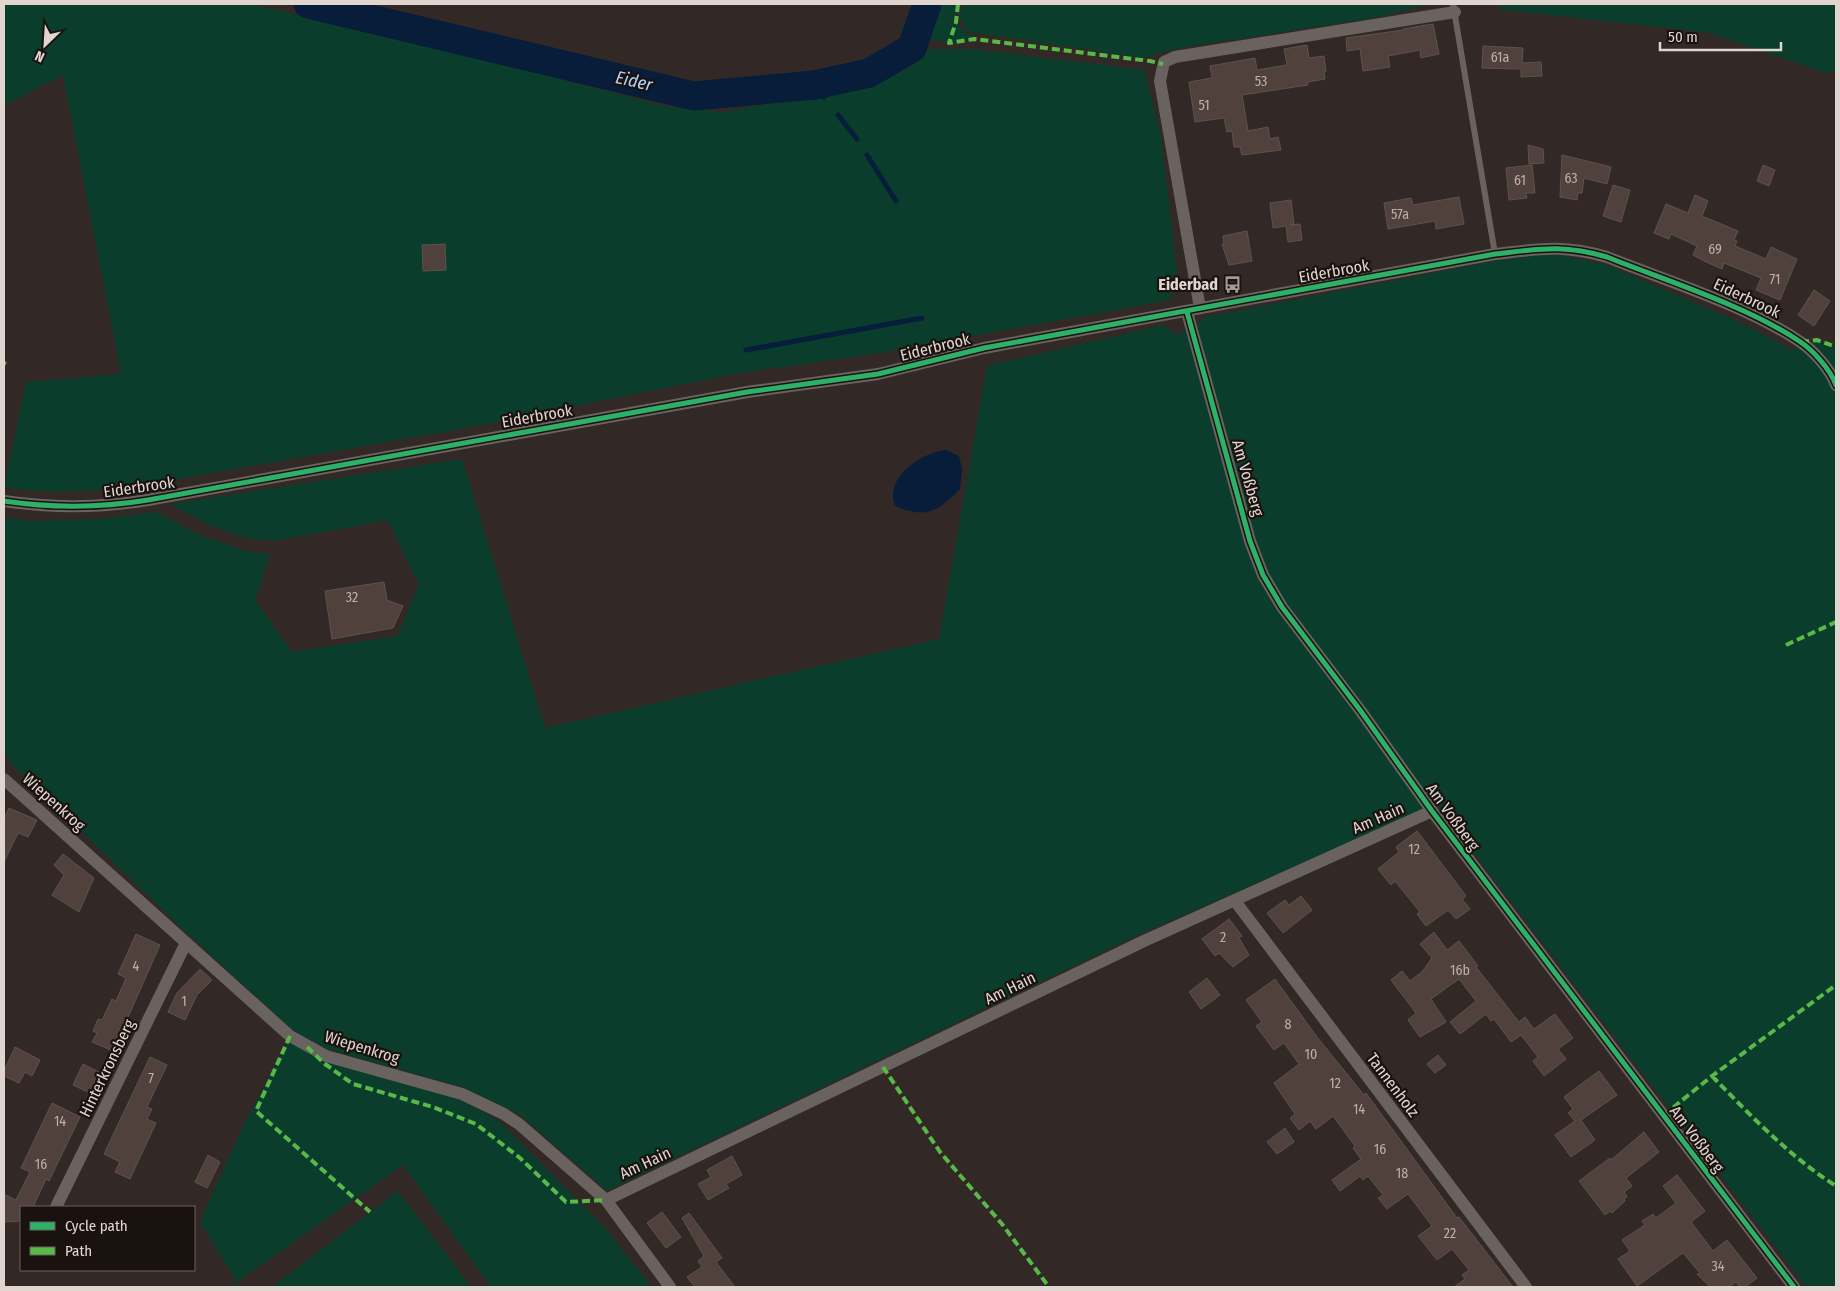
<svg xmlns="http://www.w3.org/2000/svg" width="1840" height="1291" font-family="'Fira Sans Condensed',sans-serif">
<rect width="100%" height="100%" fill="#322926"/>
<path fill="#0a3d2b" d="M4,4H251L421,43L669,107L722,112L871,85L904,71L928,49H972L1144,70L1161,135L1177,272L1170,300L880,353L734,374L472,427L145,485C97,491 51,495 4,487L26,382L121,374L63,75L4,105Z
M914,4H958L956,22L974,39L949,43L900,32Z
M962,4H1430L1374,18L1179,48L1143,58L969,32L960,18Z
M1494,4H1836V72H1823L1710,33L1503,10Z
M1550,254L1605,264L1750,327L1791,350L1817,340L1836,347V1287H1806L1436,804L1136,936L607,1191L519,1114L462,1087L319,1047L298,1035L191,937L12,765L4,752V517L31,521L100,519L156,512L202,536L246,551L270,554L255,600L292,652L397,636L419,585L388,520L275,541L245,538L207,524L170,504L462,459L545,728L939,639L987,366L1163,325L1176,334L1196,327L1205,317L1210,316L1494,261Z
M288,1041L458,1098L499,1121L603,1226L652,1287H491L403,1165L237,1282L240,1287H229L237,1282L200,1222L244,1124Z
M398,1191L471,1287H272Z"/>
<path fill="#071d3a" d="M946,450L959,456L962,469L960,489C937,512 926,519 895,506C884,477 921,453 946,450Z"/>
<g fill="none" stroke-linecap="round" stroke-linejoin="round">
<path stroke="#071d3a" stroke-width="5" d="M814,85L824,97
M838,115L857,139
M867,155L896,201
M746,350L922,318"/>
<path stroke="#071d3a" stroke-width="29" d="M308,4L694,96L814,85L869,73L912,48L927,4"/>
</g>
<path fill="#50413c" stroke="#5c5350" d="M1433,24L1439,54L1421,58L1420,50L1388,56L1390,67L1363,71L1360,49L1347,51L1346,38L1403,30V29Z
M1307,45L1309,58L1324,56L1326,71L1324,72L1325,79L1307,82L1308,85L1242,95L1248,131L1268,127L1270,139L1278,137L1281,150L1242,155L1240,147H1234L1232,131L1227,132L1224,118L1195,122L1189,82L1212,78L1210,66L1255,58L1257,70L1287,65L1284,49Z
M1483,46L1523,48L1522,63L1541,62L1542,76L1521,77V69L1482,68Z
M1528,145L1543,149L1544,163L1529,164Z
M1562,155L1611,167L1607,184L1584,178L1582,193H1578L1577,200L1560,197Z
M1532,165L1535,193H1526L1527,198L1509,200L1506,168Z
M1763,165L1775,170L1769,186L1757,181Z
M1613,185L1630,190L1621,222L1603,216Z
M1695,195L1708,201L1702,216L1738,231L1734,240L1737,241L1735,246L1766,259L1771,247L1797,259L1780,300L1756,290L1761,278L1724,263L1722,269L1704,261L1693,255L1697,246L1671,234L1669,239L1654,233L1666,204L1688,213Z
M1459,197L1464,224L1436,229L1435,221L1388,229L1384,203L1411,198L1413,205Z
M1291,200L1294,224L1290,225L1300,224L1302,240L1288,242L1286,226L1273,228L1270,203Z
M1247,231L1252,261L1229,265L1222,244L1224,243L1223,236Z
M445,244L446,270L423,271L422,245Z
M1814,290L1830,301L1814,326L1798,315Z
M384,582L387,600L403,606L393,628L332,639L325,591Z
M9,808L37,820L28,837L18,833L4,862V819Z
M1417,831L1466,896L1462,899L1470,909L1456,919L1448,910L1426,926L1417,914L1420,912L1395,881L1391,885L1378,869L1399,852L1396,847Z
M63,854L94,878L79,912L52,895L64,875L54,865Z
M1301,896L1312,910L1283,933L1267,913L1285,900L1289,905Z
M1229,919L1242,936L1239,938L1249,955L1233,967L1219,953L1215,956L1202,939Z
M1434,932L1447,950L1459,941L1478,966L1476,967L1519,1022L1525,1017L1534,1029L1555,1014L1573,1038L1558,1049L1566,1059L1544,1076L1533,1061L1538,1057L1521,1035L1511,1042L1494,1019L1491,1021L1486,1014L1460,1034L1450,1022L1476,1001L1459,979L1431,999L1446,1022L1420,1037L1408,1020L1416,1013L1391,980L1402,971L1410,981L1422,972L1432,958L1420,944Z
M136,934L160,945L113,1051L92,1042L97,1033L93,1031L98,1019L102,1020L112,999L116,1001L126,978L118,974Z
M200,969L212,980L197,995L185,1020L168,1012L177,993Z
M1207,978L1220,995L1201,1009L1189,992Z
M1275,979L1317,1037L1364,1095L1366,1093L1457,1218L1459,1217L1513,1287H1454L1465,1279L1462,1275L1469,1270L1452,1249L1437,1260L1418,1236L1432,1226L1408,1194L1387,1209L1378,1198L1383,1195L1368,1176L1363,1180L1360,1176L1340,1191L1332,1180L1361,1159L1353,1148L1355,1146L1333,1116L1316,1129L1310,1121L1299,1130L1290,1118L1295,1114L1274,1083L1299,1064L1284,1043L1274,1050L1256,1026L1262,1022L1246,1000Z
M15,1047L40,1060L32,1076L25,1072L19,1083L4,1076V1071Z
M1438,1055L1446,1065L1435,1073L1427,1064Z
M150,1057L167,1065L147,1107L152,1109L147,1119L156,1123L130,1179L115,1172L120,1162L104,1154Z
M83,1064L99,1072L90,1093L73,1085Z
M1599,1071L1617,1095L1581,1120L1595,1140L1571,1157L1555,1135L1575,1121L1568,1113L1573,1109L1564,1097Z
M52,1103L80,1117L49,1181L46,1179L33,1207H21V1221L4,1222V1194L16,1200L30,1172L21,1168Z
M1285,1128L1294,1142L1277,1154L1267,1142Z
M1644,1132L1659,1152L1626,1178L1632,1186L1624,1192L1627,1197L1624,1199L1625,1201L1612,1213L1610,1211L1605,1215L1579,1181L1610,1158L1611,1160Z
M208,1155L220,1162L207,1188L195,1182Z
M732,1156L742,1175L726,1184L729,1188L708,1200L698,1184L711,1177L707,1170Z
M1677,1175L1705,1211L1691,1222L1713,1251L1727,1240L1757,1278L1745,1287H1740L1736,1282L1729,1287H1710L1697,1274L1700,1273L1683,1253L1637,1286L1618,1259L1630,1251L1622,1240L1645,1225L1642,1221L1653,1214L1656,1218L1676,1203L1663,1186Z
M662,1212L681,1237L666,1248L647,1223Z
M689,1213L722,1258L716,1262L735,1287H695L687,1277L702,1267L698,1261L704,1256L682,1218Z"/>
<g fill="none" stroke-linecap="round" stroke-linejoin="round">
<path stroke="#6a625f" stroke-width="6" d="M1453,4L1495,254"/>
<path stroke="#6a625f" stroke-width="12" d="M1200,308L1160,81L1164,62L1175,57L1455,12
M1187,312L1250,541L1263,575L1282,607L1360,710L1432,811L1794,1287
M4,501C51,508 100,508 148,500L747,392L878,374L984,348L1495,254C1539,249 1563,244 1607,257C1667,281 1747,306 1799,341C1813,350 1830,369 1836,385
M4,779L290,1036L326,1056L462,1094L504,1114L519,1124L606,1200L670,1287
M1235,901L1526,1287
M606,1200L1144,941L1432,811
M56,1207L186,943"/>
<path stroke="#58b947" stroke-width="4" stroke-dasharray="8 4" stroke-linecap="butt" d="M958,4L956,22L949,43L974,39L1150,61L1163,64
M1801,342L1817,340L1836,347
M4,363L6,364
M1786,645L1836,622
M290,1036L256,1111L370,1212
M307,1047L325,1064L353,1084L433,1107L476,1124L520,1158L566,1202L606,1200
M883,1067L940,1152L1002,1224L1049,1287
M1712,1076C1751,1116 1789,1156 1836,1186
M1664,1115L1712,1076L1836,985"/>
<defs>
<path id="cycleway" d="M1187,312L1250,541L1263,575L1282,607L1360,710L1432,811L1794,1287
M4,501C51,508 100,508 148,500L747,392L878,374L984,348L1495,254C1539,249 1563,244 1607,257C1667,281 1747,306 1799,341C1813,350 1830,369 1836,385"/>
</defs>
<use href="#cycleway" stroke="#1a120f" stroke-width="8"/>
<use href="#cycleway" stroke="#2db169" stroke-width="5"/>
</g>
<defs>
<symbol id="bus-bare" viewBox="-9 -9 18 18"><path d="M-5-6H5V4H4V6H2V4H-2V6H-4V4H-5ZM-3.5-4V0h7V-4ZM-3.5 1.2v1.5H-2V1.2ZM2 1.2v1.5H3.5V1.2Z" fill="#a49994" stroke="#1a120f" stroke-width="2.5" paint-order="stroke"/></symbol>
</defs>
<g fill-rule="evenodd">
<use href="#bus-bare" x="1220" y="272" width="25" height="25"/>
</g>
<g text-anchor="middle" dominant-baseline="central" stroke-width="4.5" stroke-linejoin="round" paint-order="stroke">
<g font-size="14" fill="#bdb0ab">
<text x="1500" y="57">61a</text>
<text x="1261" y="81">53</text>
<text x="1204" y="105">51</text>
<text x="1571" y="178">63</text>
<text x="1520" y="180">61</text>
<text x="1400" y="214">57a</text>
<text x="1715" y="249">69</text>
<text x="1775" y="279">71</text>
<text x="352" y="597">32</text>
<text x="1414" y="849">12</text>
<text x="1223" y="937">2</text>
<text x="136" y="966">4</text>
<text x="1460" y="970">16b</text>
<text x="184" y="1001">1</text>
<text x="1288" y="1024">8</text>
<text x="1311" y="1054">10</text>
<text x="151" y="1078">7</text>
<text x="1335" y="1083">12</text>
<text x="1359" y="1109">14</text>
<text x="60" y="1121">14</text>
<text x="1380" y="1149">16</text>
<text x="41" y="1164">16</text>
<text x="1402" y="1173">18</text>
<text x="1450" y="1233">22</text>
<text x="1718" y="1266">34</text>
</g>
<g font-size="16" fill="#e1d5d0" stroke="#1a120f">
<text transform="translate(1334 271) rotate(-10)">Eiderbrook</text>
<text transform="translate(1747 298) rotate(25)">Eiderbrook</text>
<text transform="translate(935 347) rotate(-14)">Eiderbrook</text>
<text transform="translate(537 416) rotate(-10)">Eiderbrook</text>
<text transform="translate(1248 478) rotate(74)">Am Voßberg</text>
<text transform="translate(139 487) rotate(-8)">Eiderbrook</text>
<text transform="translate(54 802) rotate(42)">Wiepenkrog</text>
<text transform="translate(1453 817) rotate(54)">Am Voßberg</text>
<text transform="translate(1378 818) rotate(-24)">Am Hain</text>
<text transform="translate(1010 988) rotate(-26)">Am Hain</text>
<text transform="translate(362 1047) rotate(17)">Wiepenkrog</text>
<text transform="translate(107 1068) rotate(-64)">Hinterkronsberg</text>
<text transform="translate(1393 1085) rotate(53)">Tannenholz</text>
<text transform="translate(1697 1139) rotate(53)">Am Voßberg</text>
<text transform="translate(645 1163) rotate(-25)">Am Hain</text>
</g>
<g font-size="16" font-weight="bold" fill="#e1d5d0" stroke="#1a120f" text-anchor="end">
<text x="1218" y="284">Eiderbad</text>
</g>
<g font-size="18" font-style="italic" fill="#b1d2fd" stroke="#1a120f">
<text transform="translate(634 81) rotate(13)">Eider</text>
</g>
</g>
<rect width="1840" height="1291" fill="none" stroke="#e1d5d0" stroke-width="10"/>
<rect x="20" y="1206" width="175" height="65" fill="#1a120f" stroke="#6a605c"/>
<rect x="30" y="1222" width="25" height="8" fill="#2db169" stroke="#6a605c"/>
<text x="65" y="1231" font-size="15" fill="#e1d5d0">Cycle path</text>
<rect x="30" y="1247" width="25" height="8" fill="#58b947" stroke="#6a605c"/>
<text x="65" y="1256" font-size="15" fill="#e1d5d0">Path</text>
<g transform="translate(45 45) rotate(205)" stroke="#1a120f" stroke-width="4" paint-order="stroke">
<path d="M0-4L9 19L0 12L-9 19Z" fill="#e1d5d0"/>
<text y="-8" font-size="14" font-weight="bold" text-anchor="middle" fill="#e1d5d0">N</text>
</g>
<path d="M1660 42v8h121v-8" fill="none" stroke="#e1d5d0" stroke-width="2.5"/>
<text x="1668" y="42" font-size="15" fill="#e1d5d0" stroke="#1a120f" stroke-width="4" paint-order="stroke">50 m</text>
</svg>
